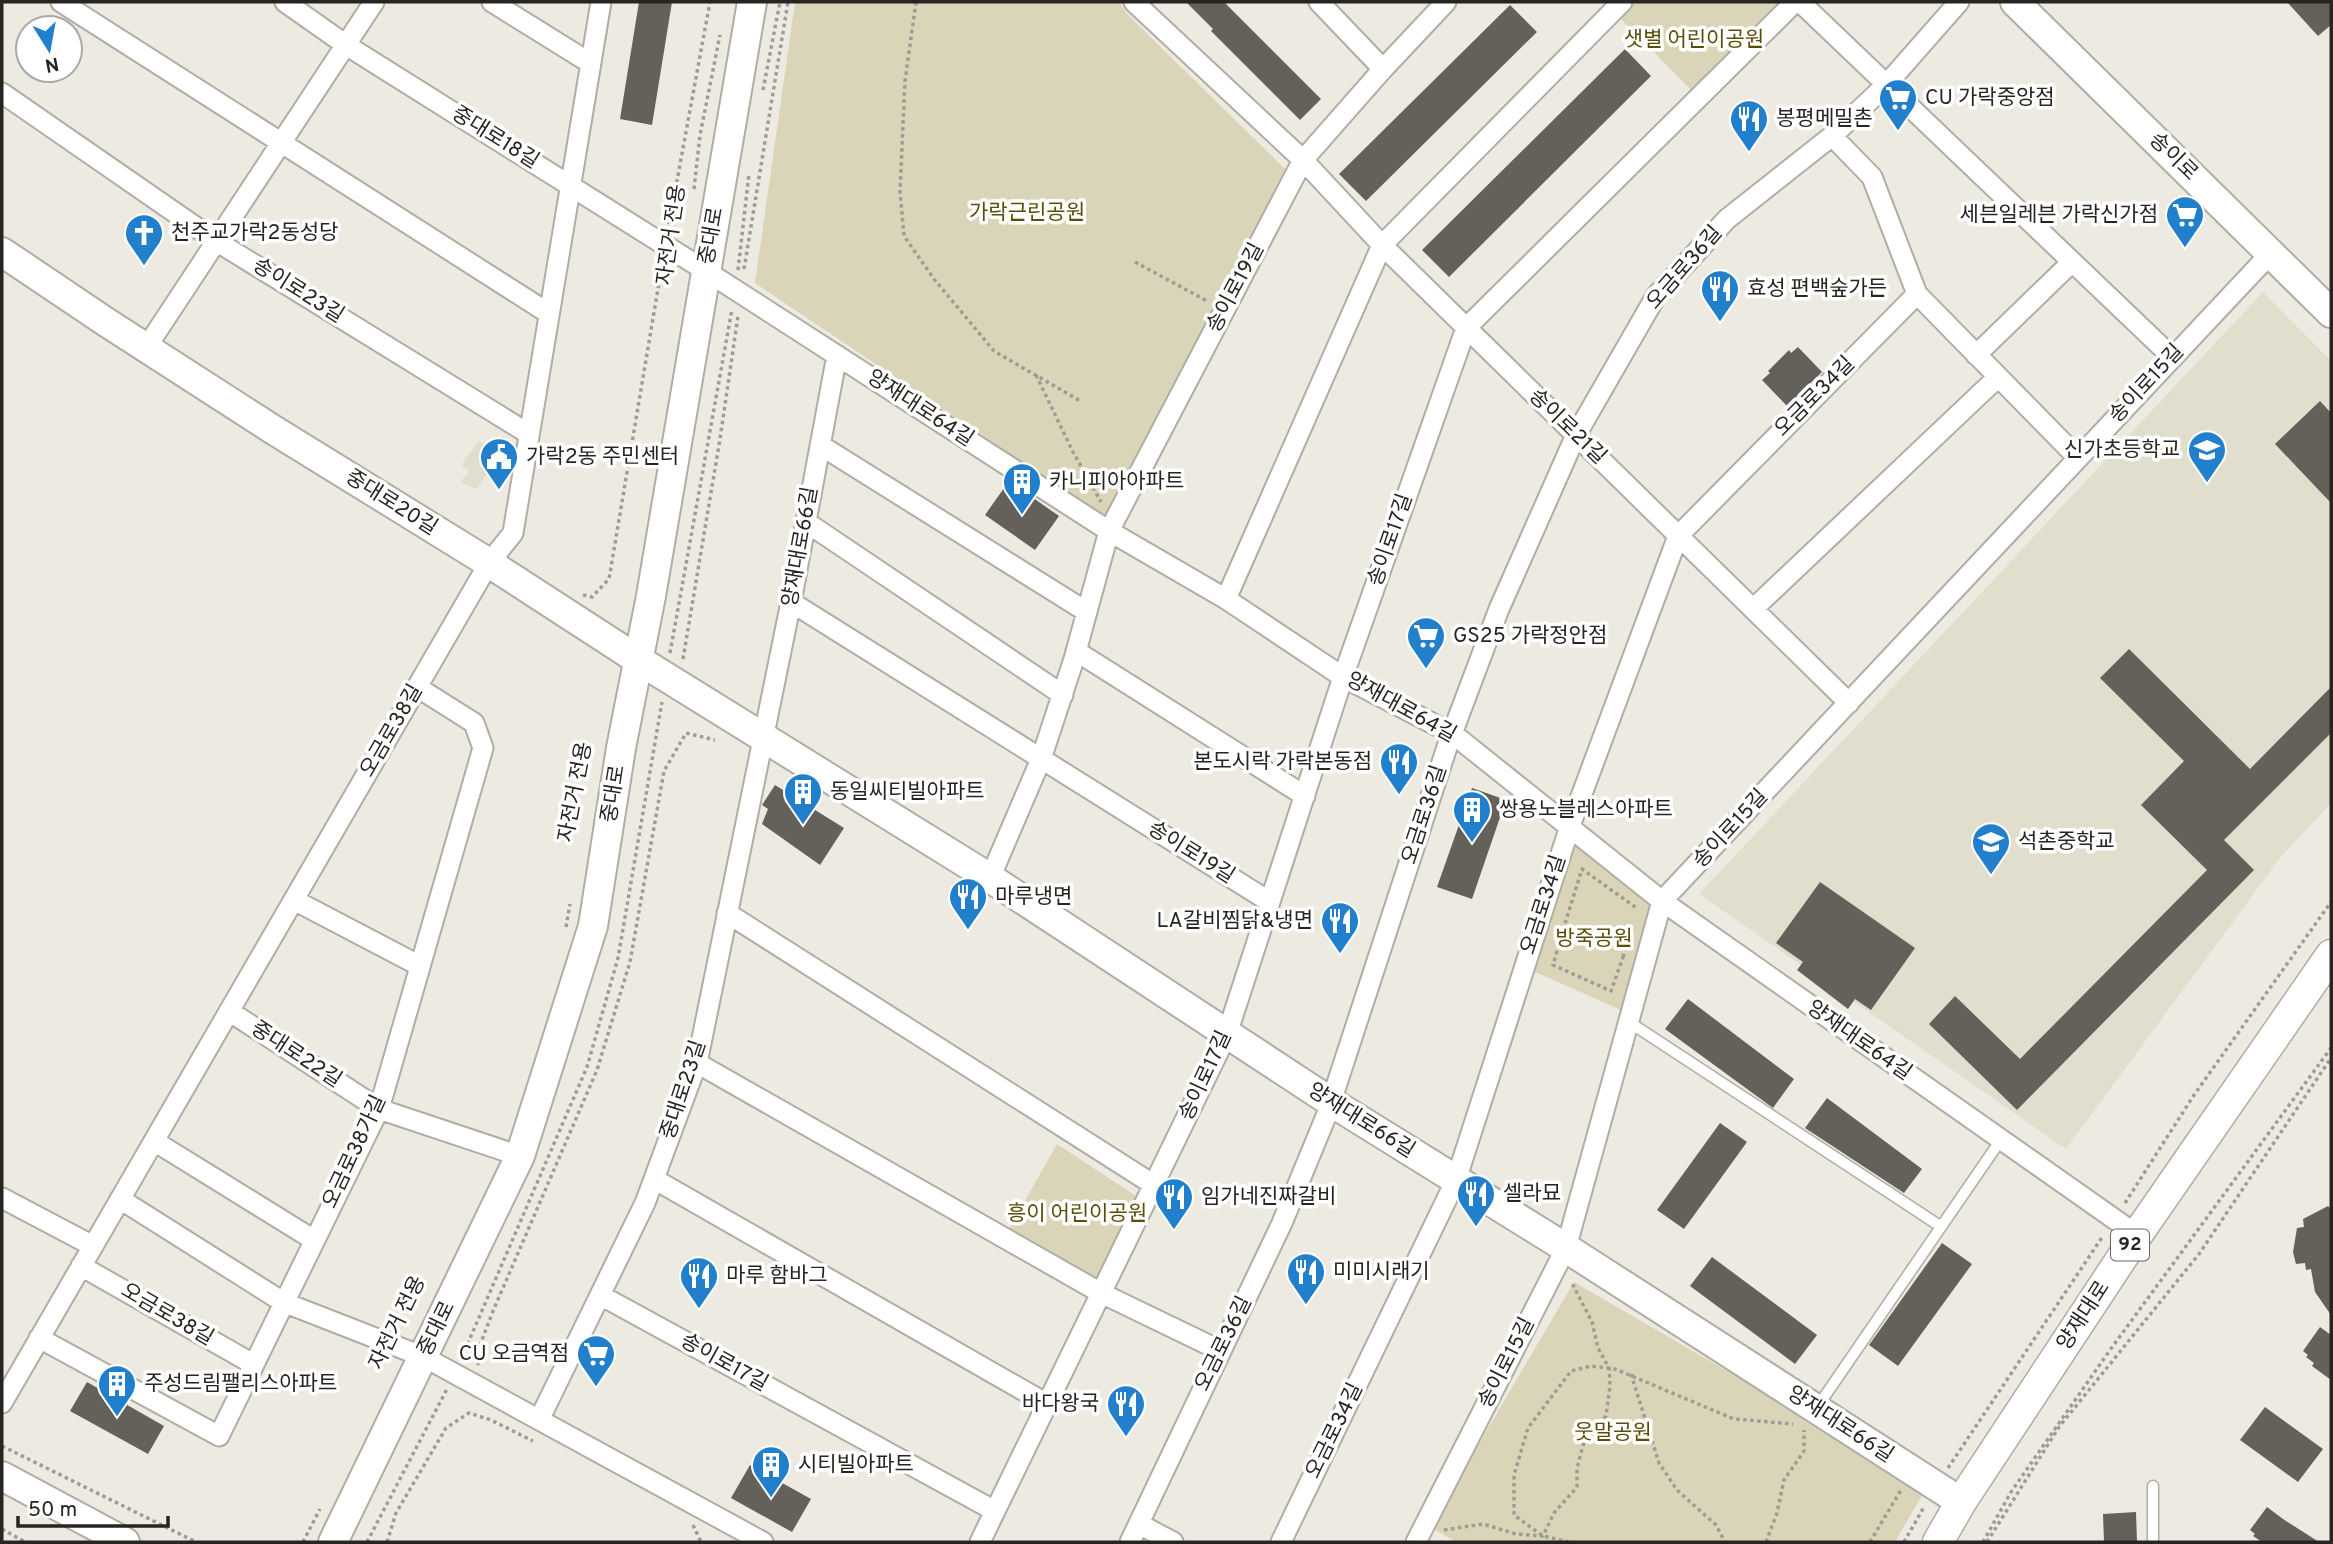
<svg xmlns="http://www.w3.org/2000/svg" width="2333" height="1544" font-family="Overpass,'Noto Sans KR',sans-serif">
<rect width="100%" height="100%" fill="#edebe1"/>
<path fill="#e1decd" d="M2263,292L2331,361V803L2280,858L2066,1149L1699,894Z
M479,441L501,455L476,489L460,482L469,472L461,465Z"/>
<path fill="#dad5b8" d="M795,2H1119L1128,15L1287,171L1106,519L755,283Z
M1635,2H1784L1695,94L1619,17Z
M1577,843L1652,905L1623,1011L1533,971Z
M1057,1144L1139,1198L1097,1282L1009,1229Z
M1574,1282L1927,1487L1895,1542H1456L1430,1527Z"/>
<path fill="#636159" d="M639,2H672L652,125L620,119Z
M1186,2H1224L1321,99L1300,120L1211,31L1213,29Z
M2287,2H2331V25L2318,36Z
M1510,5L1537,32L1366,201L1339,174Z
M1625,49L1651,76L1449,277L1422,250Z
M1798,347L1822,372L1787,406L1762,380L1770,373L1768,371L1789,350L1791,353Z
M2320,401L2331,413V503L2275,444Z
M1009,481L1059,516L1035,550L985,515Z
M2129,649L2250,769L2331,687V733L2224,840L2254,870L2017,1110L1929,1024L1955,996L2020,1059L2207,870L2141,805L2184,761L2100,678Z
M775,785L844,828L820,865L762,824L768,809L762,805Z
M1472,788L1506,800L1472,899L1437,887Z
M1820,882L1915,948L1871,1010L1855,999L1848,1009L1797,970L1803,962L1776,943Z
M1688,999L1794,1079L1773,1108L1665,1029Z
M1827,1098L1922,1169L1904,1193L1805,1128Z
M1720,1123L1747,1142L1684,1229L1657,1210Z
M2328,1206L2331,1209V1315L2315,1292L2311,1269L2306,1270L2305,1263L2296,1264L2293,1252L2297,1228L2304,1227L2303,1219Z
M1942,1243L1972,1264L1898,1366L1869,1345Z
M1712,1257L1817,1335L1795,1364L1690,1286Z
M2320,1327L2331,1335V1380L2312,1366L2314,1363L2306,1357L2308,1355L2303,1351Z
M87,1382L164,1426L148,1454L70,1411Z
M2265,1407L2323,1449L2298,1482L2240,1440Z
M750,1465L811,1499L792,1532L731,1498Z
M2267,1507L2283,1519L2319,1542H2262L2253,1536L2255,1534L2250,1530Z
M2136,1512L2137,1542H2104L2103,1514Z"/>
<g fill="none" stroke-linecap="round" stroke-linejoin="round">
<defs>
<path id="lane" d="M1629,1022L1940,1226
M1818,1406L2000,1141
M2153,1486V1542"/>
<path id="street" d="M61,2L548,313
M285,2L346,45L706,271L1109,531L1226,599L1343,677L1453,734L1662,901L2137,1235
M492,2L590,63
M1134,2L1303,160L1382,245L1849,703
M1319,2L1383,69
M1800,2L2172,357
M2,93L216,241L529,434
M1832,136L1872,177L1917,294L2078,458
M146,348L374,2
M1976,355L2072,262
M820,445L1087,612
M806,522L1063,695
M1226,599L1382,245L1622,2
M791,602L1270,902
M1753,609L1998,377
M1076,651L1305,796
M990,878L1041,759L1074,659L1109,531L1303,160L1383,69L1446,2
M294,900L420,966
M727,913L1154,1185
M229,1011L379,1109L520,1156
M697,1063L1101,1293L1221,1351
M154,1141L314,1240
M654,1179L1047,1404
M2,1198L93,1246
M120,1199L283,1302L424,1357L763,1542
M81,1266L253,1364
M600,1295L995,1511
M39,1338L219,1436L379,1109L483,748L474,723L417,687
M2,1403L489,563L513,533L601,2
M539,1420L645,1203L697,1063L791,602L837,355
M1139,1524L1173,1542
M980,1542L1227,1034L1343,677L1466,328L1795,2
M1130,1542L1282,1223L1327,1114L1447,747L1499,609L1576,435L1656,296L1727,219L1832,136L1886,85L1959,2
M1281,1542L1456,1180L1570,826L1678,536L1917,294
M1416,1542L1566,1248L1662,901L2271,253"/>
<path id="secondary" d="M2015,2L2331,313
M2,252L106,322L272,429L489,563L637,659L990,878L1331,1102L1566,1248L1961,1502
M2,1476L125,1542
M333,1542L520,1156L593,926L621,748L651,596L752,2"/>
<path id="primary" d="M1938,1542L1961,1502L2137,1235L2331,955"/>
</defs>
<use href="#lane" stroke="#afada4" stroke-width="13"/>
<use href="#street" stroke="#afada4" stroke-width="23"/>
<use href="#secondary" stroke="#afada4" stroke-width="32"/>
<use href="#primary" stroke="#afada4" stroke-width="33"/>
<path stroke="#9e9c95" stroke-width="3.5" stroke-dasharray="3.5 3.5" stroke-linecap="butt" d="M916,2L905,81L900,191L904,236L934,279L994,351L1082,402
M763,90L780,2
M694,189L700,135L720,35
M669,224L710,2
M1135,262L1207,301
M744,269L788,2
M738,270L749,174
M1036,375L1073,452L1101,502
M583,595L592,597L609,579L662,265
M670,653L732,309
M683,659L720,439L738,316
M566,927L570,904
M1557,928L1563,930L1553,965L1611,991L1623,957L1627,960
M1563,930L1582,869L1638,909
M1623,957L1633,926
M2125,1203L2194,1095L2331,902
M462,1357L587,1067L618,958L662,702
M479,1365L475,1358L493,1311L597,1070L630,962L664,771L686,733L715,740
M1631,1374L1659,1463L1677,1490L1716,1525L1725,1542
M2,1446L196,1542
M1948,1468L2103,1236
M693,1525L701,1542
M2,1529L25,1542
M1444,1530L1483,1524L1516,1534L1543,1536L1554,1513L1577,1487V1468L1584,1442L1606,1416L1610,1386L1609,1368L1598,1348L1592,1322L1571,1281
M303,1542L320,1509
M367,1542L447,1389
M387,1542L396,1513L446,1428L469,1413L491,1420L533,1441
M1569,1542L1543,1536L1514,1515V1475L1528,1428L1571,1371L1591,1366L1615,1369L1734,1419L1793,1424
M1766,1542L1777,1513L1784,1480L1804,1451V1430
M1870,1542L1901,1490
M1904,1542L1924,1507
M1983,1542L2011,1492L2110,1350L2331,1048
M1987,1542L2059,1427L2199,1254L2331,1058"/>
<use href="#lane" stroke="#fff" stroke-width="10"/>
<use href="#street" stroke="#fff" stroke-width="19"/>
<use href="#secondary" stroke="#fff" stroke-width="28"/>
<use href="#primary" stroke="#fff" stroke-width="30"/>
</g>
<defs>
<symbol id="supermarket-pin" viewBox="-11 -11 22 30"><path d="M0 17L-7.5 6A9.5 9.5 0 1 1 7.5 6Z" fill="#227fcb" stroke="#fff"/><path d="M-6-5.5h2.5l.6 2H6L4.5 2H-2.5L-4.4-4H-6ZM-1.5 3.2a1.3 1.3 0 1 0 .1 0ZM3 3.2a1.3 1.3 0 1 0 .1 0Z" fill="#fff"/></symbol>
<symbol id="restaurant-pin" viewBox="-11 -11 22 30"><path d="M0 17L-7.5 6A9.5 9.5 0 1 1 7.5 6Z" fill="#227fcb" stroke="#fff"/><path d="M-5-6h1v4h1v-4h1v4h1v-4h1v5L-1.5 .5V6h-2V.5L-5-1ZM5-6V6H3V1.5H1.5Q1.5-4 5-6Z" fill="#fff"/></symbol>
<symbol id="church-pin" viewBox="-11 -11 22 30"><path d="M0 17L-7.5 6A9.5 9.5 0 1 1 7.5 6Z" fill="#227fcb" stroke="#fff"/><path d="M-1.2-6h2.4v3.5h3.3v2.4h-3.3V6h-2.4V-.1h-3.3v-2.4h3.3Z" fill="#fff"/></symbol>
<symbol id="school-pin" viewBox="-11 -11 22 30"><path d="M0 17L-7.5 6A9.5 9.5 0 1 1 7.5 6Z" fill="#227fcb" stroke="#fff"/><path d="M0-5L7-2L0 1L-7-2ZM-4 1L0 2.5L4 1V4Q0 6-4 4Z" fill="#fff"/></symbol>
<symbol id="civic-pin" viewBox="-11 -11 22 30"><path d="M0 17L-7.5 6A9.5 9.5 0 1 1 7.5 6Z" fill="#227fcb" stroke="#fff"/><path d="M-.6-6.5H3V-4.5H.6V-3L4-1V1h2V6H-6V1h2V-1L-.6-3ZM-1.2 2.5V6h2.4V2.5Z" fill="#fff"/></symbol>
<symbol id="building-pin" viewBox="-11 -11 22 30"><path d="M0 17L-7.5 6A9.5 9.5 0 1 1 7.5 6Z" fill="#227fcb" stroke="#fff"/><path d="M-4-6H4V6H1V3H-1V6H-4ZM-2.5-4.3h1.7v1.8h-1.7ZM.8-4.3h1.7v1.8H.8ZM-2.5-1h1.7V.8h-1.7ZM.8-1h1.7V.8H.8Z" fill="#fff"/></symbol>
</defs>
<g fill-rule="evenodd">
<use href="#supermarket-pin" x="1876" y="76" width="44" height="60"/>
<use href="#restaurant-pin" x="1727" y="97" width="44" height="60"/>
<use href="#supermarket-pin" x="2163" y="193" width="44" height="60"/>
<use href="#church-pin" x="122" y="211" width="44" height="60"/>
<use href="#restaurant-pin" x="1698" y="267" width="44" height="60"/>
<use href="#school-pin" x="2185" y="428" width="44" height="60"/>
<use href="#civic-pin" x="477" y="435" width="44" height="60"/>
<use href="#building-pin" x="1000" y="460" width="44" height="60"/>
<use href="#supermarket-pin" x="1404" y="614" width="44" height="60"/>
<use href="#restaurant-pin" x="1377" y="740" width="44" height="60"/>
<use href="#building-pin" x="781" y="770" width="44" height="60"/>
<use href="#building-pin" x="1450" y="788" width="44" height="60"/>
<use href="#school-pin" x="1969" y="820" width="44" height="60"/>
<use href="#restaurant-pin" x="946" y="875" width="44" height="60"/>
<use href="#restaurant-pin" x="1318" y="899" width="44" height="60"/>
<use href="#restaurant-pin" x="1454" y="1172" width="44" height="60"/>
<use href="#restaurant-pin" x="1152" y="1175" width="44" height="60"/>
<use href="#restaurant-pin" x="1284" y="1250" width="44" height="60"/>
<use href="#restaurant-pin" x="677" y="1254" width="44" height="60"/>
<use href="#supermarket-pin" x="574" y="1332" width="44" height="60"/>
<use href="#building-pin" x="95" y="1362" width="44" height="60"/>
<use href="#restaurant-pin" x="1104" y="1382" width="44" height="60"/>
<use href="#building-pin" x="749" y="1443" width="44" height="60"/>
</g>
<g text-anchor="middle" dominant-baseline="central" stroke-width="7" stroke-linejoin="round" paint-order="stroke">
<rect fill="#fff" stroke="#676664" stroke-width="2" x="2111" y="1229.5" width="38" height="31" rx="5"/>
<g font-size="19" font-weight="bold" fill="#262522">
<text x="2130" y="1245">92</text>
</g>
<g font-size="21" fill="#5a4e0a" stroke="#fff">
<text x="1694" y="40">샛별 어린이공원</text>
<text x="1027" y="213">가락근린공원</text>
<text x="1594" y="939">방죽공원</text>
<text x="1077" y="1214">흥이 어린이공원</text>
<text x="1613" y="1433">웃말공원</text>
</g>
<g font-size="21" fill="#262522" stroke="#fff" text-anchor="start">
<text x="1925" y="98">CU 가락중앙점</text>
<text x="1776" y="119">봉평메밀촌</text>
<text x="2158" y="215" text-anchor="end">세븐일레븐 가락신가점</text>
<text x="171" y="233">천주교가락2동성당</text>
<text x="1747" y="289">효성 편백숲가든</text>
<text x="2180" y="450" text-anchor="end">신가초등학교</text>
<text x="526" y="457">가락2동 주민센터</text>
<text x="1049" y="482">카니피아아파트</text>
<text x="1453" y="636">GS25 가락정안점</text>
<text x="1372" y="762" text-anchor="end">본도시락 가락본동점</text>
<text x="830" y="792">동일씨티빌아파트</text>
<text x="1499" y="810">쌍용노블레스아파트</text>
<text x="2018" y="842">석촌중학교</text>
<text x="995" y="897">마루냉면</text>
<text x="1313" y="921" text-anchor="end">LA갈비찜닭&amp;냉면</text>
<text x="1503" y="1194">셀라묘</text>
<text x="1201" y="1197">임가네진짜갈비</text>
<text x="1333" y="1272">미미시래기</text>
<text x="726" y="1276">마루 함바그</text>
<text x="569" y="1354" text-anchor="end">CU 오금역점</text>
<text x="144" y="1384">주성드림팰리스아파트</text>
<text x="1099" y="1404" text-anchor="end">바다왕국</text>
<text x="798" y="1465">시티빌아파트</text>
</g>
<g font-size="21" fill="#262522" stroke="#fff">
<text transform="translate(495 138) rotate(32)">중대로18길</text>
<text transform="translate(2173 157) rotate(44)">송이로</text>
<text transform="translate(672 235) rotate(-82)">자전거 전용</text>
<text transform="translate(712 236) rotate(-80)">중대로</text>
<text transform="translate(1685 268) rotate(-49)">오금로36길</text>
<text transform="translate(1236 288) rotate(-62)">송이로19길</text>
<text transform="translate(298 291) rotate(32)">송이로23길</text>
<text transform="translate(2147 384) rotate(-47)">송이로15길</text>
<text transform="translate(1815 397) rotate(-45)">오금로34길</text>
<text transform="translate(920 409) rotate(33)">양재대로64길</text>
<text transform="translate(1567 427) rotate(44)">송이로21길</text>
<text transform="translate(391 503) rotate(32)">중대로20길</text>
<text transform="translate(1391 540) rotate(-71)">송이로17길</text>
<text transform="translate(801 547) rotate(-80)">양재대로66길</text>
<text transform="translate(1401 708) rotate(29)">양재대로64길</text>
<text transform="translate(392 731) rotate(-60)">오금로38길</text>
<text transform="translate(576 792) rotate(-79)">자전거 전용</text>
<text transform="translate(614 794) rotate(-81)">중대로</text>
<text transform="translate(1425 815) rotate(-72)">오금로36길</text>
<text transform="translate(1731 829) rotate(-47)">송이로15길</text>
<text transform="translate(1191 853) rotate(32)">송이로19길</text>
<text transform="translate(1544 905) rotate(-72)">오금로34길</text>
<text transform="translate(1859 1041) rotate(35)">양재대로64길</text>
<text transform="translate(296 1055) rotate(33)">중대로22길</text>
<text transform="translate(1206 1076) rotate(-65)">송이로17길</text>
<text transform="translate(684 1090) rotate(-72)">중대로23길</text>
<text transform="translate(1361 1121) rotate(32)">양재대로66길</text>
<text transform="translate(355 1152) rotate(-65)">오금로38가길</text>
<text transform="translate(167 1315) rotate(30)">오금로38길</text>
<text transform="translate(2084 1316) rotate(-57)">양재대로</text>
<text transform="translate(398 1323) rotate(-64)">자전거 전용</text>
<text transform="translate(437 1329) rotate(-64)">중대로</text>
<text transform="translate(1224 1344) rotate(-64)">오금로36길</text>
<text transform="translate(724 1363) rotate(29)">송이로17길</text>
<text transform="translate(1507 1363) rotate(-63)">송이로15길</text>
<text transform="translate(1840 1425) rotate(33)">양재대로66길</text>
<text transform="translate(1335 1431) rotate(-64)">오금로34길</text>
</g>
</g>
<rect width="2333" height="1544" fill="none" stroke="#262522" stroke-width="7"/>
<g transform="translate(49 49) rotate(169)"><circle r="33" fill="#ffffff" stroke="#a8a8a7" stroke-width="2"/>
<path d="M0-5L12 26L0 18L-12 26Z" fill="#227fcb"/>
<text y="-10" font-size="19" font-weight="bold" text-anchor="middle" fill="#262522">N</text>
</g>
<path d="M18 1516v10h150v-10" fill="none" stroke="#262522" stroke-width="3.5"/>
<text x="28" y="1516" font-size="21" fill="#262522" stroke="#ffffff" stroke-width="5" paint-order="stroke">50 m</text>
</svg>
